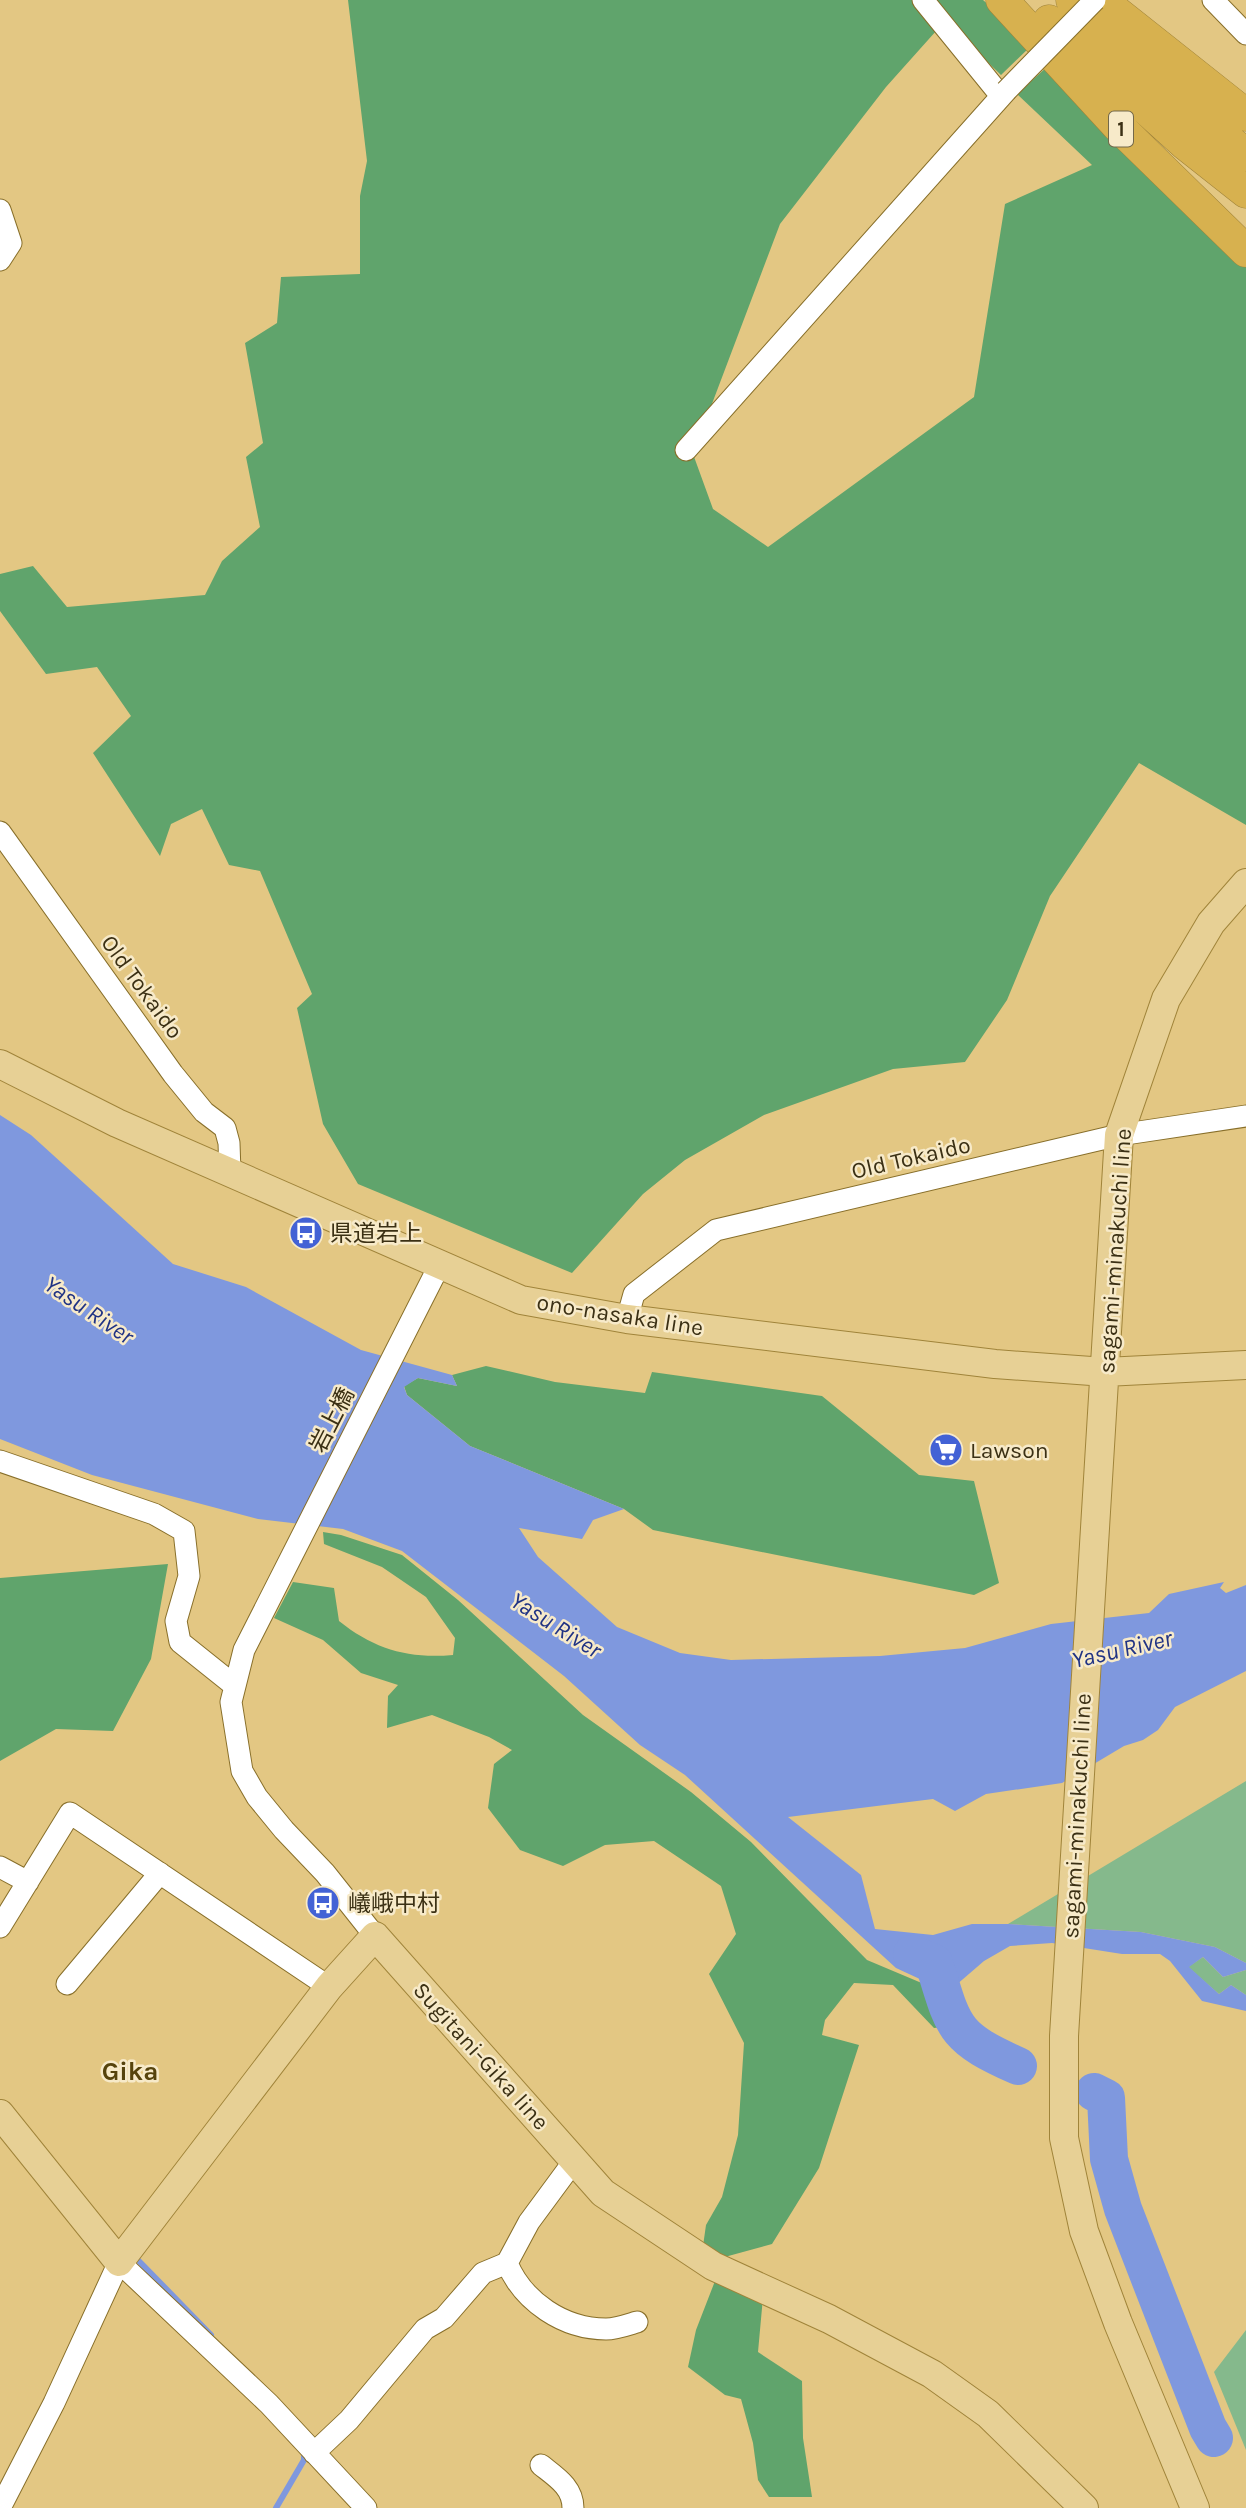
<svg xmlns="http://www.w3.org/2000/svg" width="1246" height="2508" font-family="Karla,'Noto Sans JP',sans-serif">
<rect width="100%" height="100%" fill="#e3c783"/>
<path fill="#85b98c" d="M1246,1781V1963L1215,1947L1141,1932L1008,1924Z
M1203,1957L1223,1977L1246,1970V1995L1231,1985L1219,1994L1188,1967Z
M1246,2330V2450L1214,2372Z"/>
<path fill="#60a46c" d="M348,0H983L1033,44L1001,75L945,21L886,87L780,224L693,454L713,509L768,547L974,397L1005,204L1092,165L1017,94L1048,66L1246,259V825L1139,763L1050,896L1007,1000L965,1062L893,1069L764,1115L685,1160L643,1194L572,1273L358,1184L323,1124L297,1008L312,994L260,871L229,865L202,809L171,824L160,856L93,753L131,716L97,667L46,674L0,611V574L33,566L67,607L205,595L222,561L260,527L246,457L263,443L245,343L277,323L281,277L360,274V196L367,161Z
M486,1366L555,1382L645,1393L652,1372L822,1396L919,1475L974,1481L999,1583L974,1595L653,1530L624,1509L470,1446L407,1395L404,1386L418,1378L457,1386L452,1375Z
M323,1532L341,1535L402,1555L458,1600L583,1715L691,1792L751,1842L867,1960L962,2000L967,2024L934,2028L893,1985L854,1983L825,2020L822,2035L859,2045L819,2168L772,2244L721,2258L703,2246L706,2225L722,2197L738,2135L744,2043L709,1974L736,1934L721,1886L654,1841L605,1845L563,1866L520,1850L488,1808L494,1764L512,1750L489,1737L432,1715L387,1728L388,1696L398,1685L361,1673L323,1640L274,1618L293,1582L334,1588L339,1621C374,1649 408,1659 453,1655L455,1638L426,1597L382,1567L324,1544Z
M168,1564L151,1659L113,1731L56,1729L0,1761V1578Z
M715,2281L763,2297L758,2352L802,2381L803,2438L812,2497H769L758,2480L753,2443L741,2399L725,2395L688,2367L696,2330Z"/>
<path fill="#7f98de" d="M0,1115L31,1135L173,1264L246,1287L361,1350L452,1375L457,1386L418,1378L404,1387L407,1395L470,1446L624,1509L593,1520L582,1539L519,1528L538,1557L617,1627L680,1653L731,1660L880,1656L965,1648L1051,1624L1149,1613L1169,1594L1224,1582L1220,1588L1226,1593L1246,1585V1671L1175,1707L1158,1730L1143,1740L1124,1746L1062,1783L986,1794L955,1811L933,1799L788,1817L861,1875L875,1929L933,1935L972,1924H1008L1141,1932L1215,1947L1246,1963V1970L1223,1977L1203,1957L1189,1967L1219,1994L1231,1985L1246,1995V2011L1202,2001L1170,1961L1160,1954H1122L1052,1943L1010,1946L984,1961L948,1992L896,1968L685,1775L640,1745L564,1676L402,1551L343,1529L258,1519L92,1475L0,1439Z"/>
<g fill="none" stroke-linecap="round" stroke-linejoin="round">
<path stroke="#7f98de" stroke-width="6" d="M133,2255L211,2335
M276,2508L304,2460V2451"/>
<path stroke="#7f98de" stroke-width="38" d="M912,1954L934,1963C954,2029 953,2037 1018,2066
M1094,2092L1106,2098L1109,2159L1123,2209L1208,2428L1214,2438"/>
<defs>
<path id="minor" d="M923,0L1001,96
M1213,0L1246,34
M0,210L11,243L0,260
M686,450L1006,91
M0,832L173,1074L204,1112L225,1128L229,1143L230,1172
M627,1319L634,1294L716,1230L1119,1135L1246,1116
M0,1461L154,1514L184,1531L189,1576L176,1621L180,1642L235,1686
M0,1867L28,1882
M0,1927L70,1813L329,1987
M375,1936L325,1873L284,1830L257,1797L242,1771L231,1702L244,1650L439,1266
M67,1984L160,1873
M507,2263C523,2302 564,2329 606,2329C616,2329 627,2325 637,2322
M314,2453L349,2420L425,2329L444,2318L483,2273L507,2263L529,2222L574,2161
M541,2465C556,2477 573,2487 573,2508
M0,2508L54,2403L119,2262L269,2404L366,2508"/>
<path id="major" d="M0,1064L117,1123L521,1300L627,1319L995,1364L1105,1372L1246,1365
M0,2114L119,2262L329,1987L375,1936L603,2193L713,2266L829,2319L932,2374L988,2414L1084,2508
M1195,2508L1118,2323L1084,2231L1064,2138V2036L1119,1135L1166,999L1211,923L1246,883"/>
<path id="highway" d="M1002,0L1117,125L1246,251
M1072,0L1148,72L1246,155
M1101,0L1246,115
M1049,21L1184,143L1246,192"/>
</defs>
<use href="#minor" stroke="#886f2a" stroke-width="23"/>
<use href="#major" stroke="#a0843a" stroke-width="30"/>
<use href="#highway" stroke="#a0843a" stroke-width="33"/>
<use href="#minor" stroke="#fff" stroke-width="21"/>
<use href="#major" stroke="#e7d095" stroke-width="28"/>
<use href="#highway" stroke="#d7b14f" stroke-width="32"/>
<defs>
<path id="minor-bridge" d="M1006,91L1095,0"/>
</defs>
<use href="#minor-bridge" stroke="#886f2a" stroke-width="23" stroke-linecap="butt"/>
<use href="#minor-bridge" stroke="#fff" stroke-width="21"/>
</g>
<defs>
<symbol id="bus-disc" viewBox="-11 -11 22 22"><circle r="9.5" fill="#4362d5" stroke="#f7eac9"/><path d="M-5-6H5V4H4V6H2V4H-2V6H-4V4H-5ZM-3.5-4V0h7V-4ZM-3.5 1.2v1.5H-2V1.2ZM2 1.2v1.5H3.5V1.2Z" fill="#fff"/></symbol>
<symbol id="supermarket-disc" viewBox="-11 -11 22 22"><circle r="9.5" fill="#4362d5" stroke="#f7eac9"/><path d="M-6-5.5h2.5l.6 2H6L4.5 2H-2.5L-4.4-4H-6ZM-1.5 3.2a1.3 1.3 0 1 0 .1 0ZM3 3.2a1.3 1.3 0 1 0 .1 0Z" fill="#fff"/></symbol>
</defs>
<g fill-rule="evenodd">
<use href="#bus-disc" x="287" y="1214" width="38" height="38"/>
<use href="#supermarket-disc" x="927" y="1431" width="38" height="38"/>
<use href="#bus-disc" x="304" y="1884" width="38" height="38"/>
</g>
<g text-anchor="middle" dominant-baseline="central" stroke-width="5" stroke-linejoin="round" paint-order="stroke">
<rect fill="#f7eac9" stroke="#73684a" stroke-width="2" x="1109" y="111.5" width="24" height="35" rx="5"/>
<g font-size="21" font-weight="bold" fill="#3b3014">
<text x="1121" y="129">1</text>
</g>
<g font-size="23" fill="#3b3014" stroke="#f7eac9">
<text transform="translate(142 987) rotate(54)">Old Tokaido</text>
<text transform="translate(911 1158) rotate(-13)">Old Tokaido</text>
<text transform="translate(1115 1251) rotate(-86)">sagami-minakuchi line</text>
<text transform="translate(620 1315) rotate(9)">ono-nasaka line</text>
<text transform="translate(332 1420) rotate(-63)">岩上橋</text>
<text transform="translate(1077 1816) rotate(-87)">sagami-minakuchi line</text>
<text transform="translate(481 2056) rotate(48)">Sugitani-Gika line</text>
</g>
<g font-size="23" fill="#3b3014" stroke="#f7eac9" text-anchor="start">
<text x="330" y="1233">県道岩上</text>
<text x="970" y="1450">Lawson</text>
<text x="348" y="1903">嶬峨中村</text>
</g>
<g font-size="24" font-style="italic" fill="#203384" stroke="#f7eac9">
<text transform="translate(89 1310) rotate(34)">Yasu River</text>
<text transform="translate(556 1625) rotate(32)">Yasu River</text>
<text transform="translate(1122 1649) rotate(-13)">Yasu River</text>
</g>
<g font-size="26" font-weight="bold" fill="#56430c" stroke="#f7eac9">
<text x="130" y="2071">Gika</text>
</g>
</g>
</svg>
